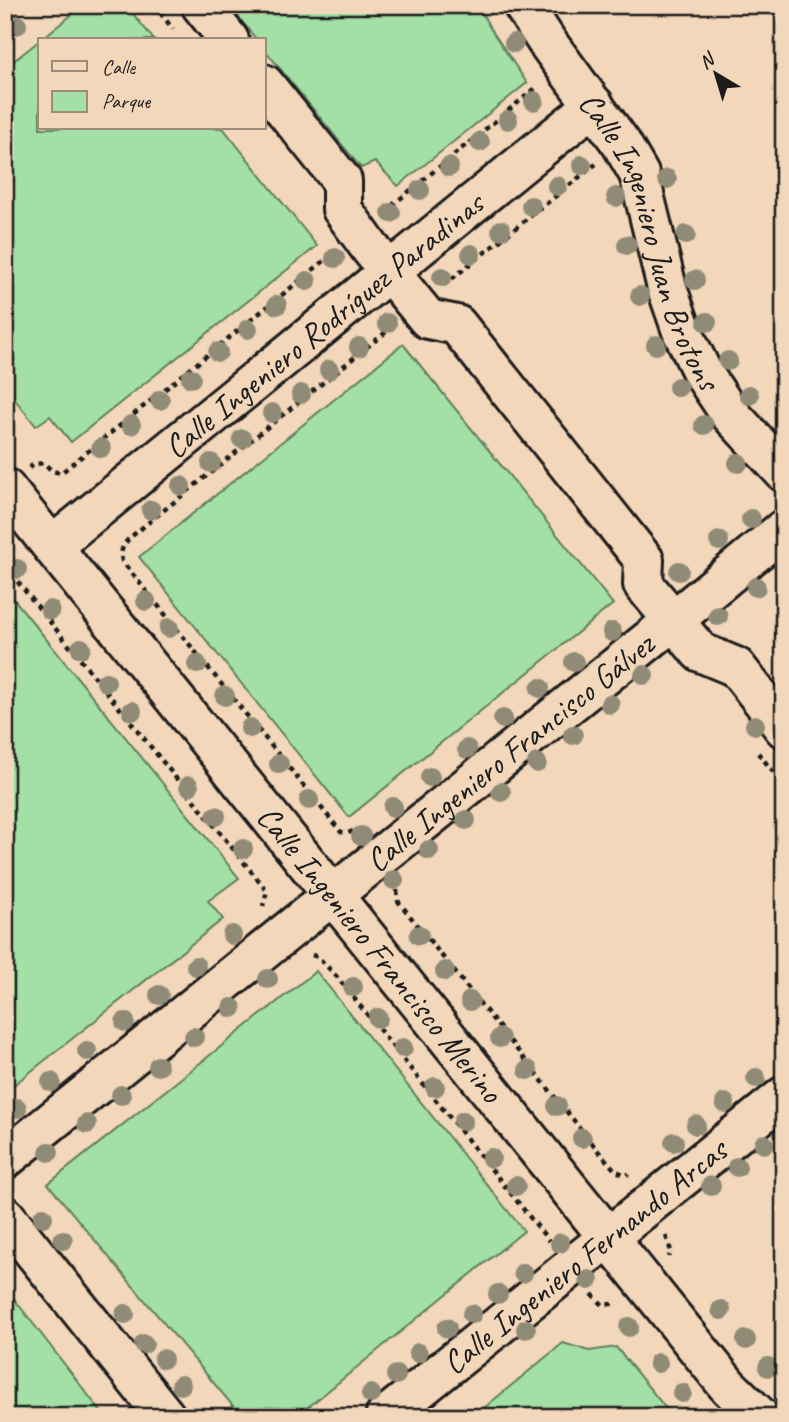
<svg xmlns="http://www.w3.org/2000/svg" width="789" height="1422" font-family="Caveat,sans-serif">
<rect width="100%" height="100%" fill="#f3d7ba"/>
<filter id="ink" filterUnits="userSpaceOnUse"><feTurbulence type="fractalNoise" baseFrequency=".0143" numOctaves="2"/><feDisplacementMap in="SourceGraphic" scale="14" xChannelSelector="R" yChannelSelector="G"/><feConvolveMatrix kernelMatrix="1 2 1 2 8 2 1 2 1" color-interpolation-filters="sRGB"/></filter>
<g filter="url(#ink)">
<path fill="#a3e0a6" stroke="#607e61" stroke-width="2" d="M84,5H126L154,40H40V128H223L317,246L71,442L50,416L36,426L5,387V68Z
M229,5H478L490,28L527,83L398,186L375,162L361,168L264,49V40H257Z
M403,344L613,604L349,817L139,557Z
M5,588L239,878L208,901L223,919L5,1092Z
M316,971L524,1231L296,1417H242L48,1184Z
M5,1287L105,1417H5Z
M563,1343L589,1351L616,1347L673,1417H473Z"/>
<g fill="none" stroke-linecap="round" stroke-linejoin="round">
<defs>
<g id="minor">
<path d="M201,5L229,40"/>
<path id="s1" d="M523,5L547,42L621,143L639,174L667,288L682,331L702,372L730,414L784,472"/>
<path d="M264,84L342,181V209L370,248L428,319L457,325L644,560L643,584L700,652L736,667L784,728"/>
<path id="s2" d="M5,488L728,1386L760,1417"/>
<path id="s3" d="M52,546L594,105"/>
<path id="s4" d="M5,1159L674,620L784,529"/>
<path d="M5,1216L166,1417"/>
<path id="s5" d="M385,1417L784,1096"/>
</g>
</defs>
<use href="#minor" stroke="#1c1c1c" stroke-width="44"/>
<path stroke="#1c1c1c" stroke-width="4.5" stroke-dasharray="5 5" stroke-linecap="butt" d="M154,5L173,29
M384,212L537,87
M444,285L596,164
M29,468L34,464L44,463L52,471L61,473L334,253
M5,566L267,891L263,906
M758,753L784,785
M353,831L348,833L341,832L122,561C118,544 131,537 143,527L391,328
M397,890L398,901L599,1152L616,1171L626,1175L629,1174
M312,955L318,957L337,977L549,1241
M666,1236L671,1251L669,1257
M592,1294L603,1305L611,1304L616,1300"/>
<use href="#minor" stroke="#f3d7ba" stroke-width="38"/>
</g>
<g fill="#8f8b76">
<circle cx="17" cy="25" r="10"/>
<circle cx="514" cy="43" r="10"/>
<circle cx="534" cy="101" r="10"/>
<circle cx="508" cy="120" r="10"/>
<circle cx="480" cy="142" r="10"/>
<circle cx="582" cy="165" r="10"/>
<circle cx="449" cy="167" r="10"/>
<circle cx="667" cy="179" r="10"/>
<circle cx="557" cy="186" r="10"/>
<circle cx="420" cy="190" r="10"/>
<circle cx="616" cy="197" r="10"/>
<circle cx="531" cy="206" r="10"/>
<circle cx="391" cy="213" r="10"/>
<circle cx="501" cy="230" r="10"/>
<circle cx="686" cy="235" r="10"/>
<circle cx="627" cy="245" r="10"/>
<circle cx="471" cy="254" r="10"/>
<circle cx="335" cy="258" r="10"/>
<circle cx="442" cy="277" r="10"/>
<circle cx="695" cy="280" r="10"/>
<circle cx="307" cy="281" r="10"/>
<circle cx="640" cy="296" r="10"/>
<circle cx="277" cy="305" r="10"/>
<circle cx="707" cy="322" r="10"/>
<circle cx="387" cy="323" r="10"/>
<circle cx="248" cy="329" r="10"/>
<circle cx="656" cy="345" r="10"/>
<circle cx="359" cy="347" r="10"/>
<circle cx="218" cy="352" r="10"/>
<circle cx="728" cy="361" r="10"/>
<circle cx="329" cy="370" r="10"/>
<circle cx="191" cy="378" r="10"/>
<circle cx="678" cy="387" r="10"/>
<circle cx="301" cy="394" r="10"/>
<circle cx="749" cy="395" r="10"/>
<circle cx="160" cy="400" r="10"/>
<circle cx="272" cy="413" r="10"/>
<circle cx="131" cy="425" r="10"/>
<circle cx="704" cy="425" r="10"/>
<circle cx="242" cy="439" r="10"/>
<circle cx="101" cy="448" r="10"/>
<circle cx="211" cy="463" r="10"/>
<circle cx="738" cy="463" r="10"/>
<circle cx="181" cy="486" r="10"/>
<circle cx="151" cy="510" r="10"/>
<circle cx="751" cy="519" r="10"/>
<circle cx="719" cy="541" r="10"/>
<circle cx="17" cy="569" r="10"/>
<circle cx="679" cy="571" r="10"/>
<circle cx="756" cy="587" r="10"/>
<circle cx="146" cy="601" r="10"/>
<circle cx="50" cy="610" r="10"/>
<circle cx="718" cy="616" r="10"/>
<circle cx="169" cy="628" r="10"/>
<circle cx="612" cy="632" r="10"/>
<circle cx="81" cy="648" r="10"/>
<circle cx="574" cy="662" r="10"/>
<circle cx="197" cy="664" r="10"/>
<circle cx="644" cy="675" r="10"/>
<circle cx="106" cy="682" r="10"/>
<circle cx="540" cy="688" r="10"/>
<circle cx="225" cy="696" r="10"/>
<circle cx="610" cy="704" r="10"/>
<circle cx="132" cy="711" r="10"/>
<circle cx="503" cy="719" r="10"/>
<circle cx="755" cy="725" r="10"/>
<circle cx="250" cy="728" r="10"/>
<circle cx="573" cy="735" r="10"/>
<circle cx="467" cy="749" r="10"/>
<circle cx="537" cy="763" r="10"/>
<circle cx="279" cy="764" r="10"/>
<circle cx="430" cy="777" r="10"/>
<circle cx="189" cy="786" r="10"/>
<circle cx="501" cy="792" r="10"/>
<circle cx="309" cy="800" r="10"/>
<circle cx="393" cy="807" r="10"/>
<circle cx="216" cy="816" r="10"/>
<circle cx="466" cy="820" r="10"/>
<circle cx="361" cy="836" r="10"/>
<circle cx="243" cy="849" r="10"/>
<circle cx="429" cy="850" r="10"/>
<circle cx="394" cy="880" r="10"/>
<circle cx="232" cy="935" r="10"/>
<circle cx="419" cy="935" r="10"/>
<circle cx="196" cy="966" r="10"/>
<circle cx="445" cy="971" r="10"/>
<circle cx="268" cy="979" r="10"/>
<circle cx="353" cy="987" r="10"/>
<circle cx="159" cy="995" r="10"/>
<circle cx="470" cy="1001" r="10"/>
<circle cx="232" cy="1008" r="10"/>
<circle cx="378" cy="1018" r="10"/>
<circle cx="125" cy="1022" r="10"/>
<circle cx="194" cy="1037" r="10"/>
<circle cx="500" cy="1038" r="10"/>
<circle cx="403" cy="1048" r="10"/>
<circle cx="87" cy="1051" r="10"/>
<circle cx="158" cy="1066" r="10"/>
<circle cx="528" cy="1070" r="10"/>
<circle cx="756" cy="1078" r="10"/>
<circle cx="51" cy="1082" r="10"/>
<circle cx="435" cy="1087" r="10"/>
<circle cx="121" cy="1095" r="10"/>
<circle cx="725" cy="1103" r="10"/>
<circle cx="557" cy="1106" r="10"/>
<circle cx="17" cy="1108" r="10"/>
<circle cx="463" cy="1121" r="10"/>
<circle cx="87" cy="1124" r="10"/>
<circle cx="696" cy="1125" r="10"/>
<circle cx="582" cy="1138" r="10"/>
<circle cx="674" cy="1142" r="10"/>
<circle cx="764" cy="1144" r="10"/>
<circle cx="49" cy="1152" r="10"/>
<circle cx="491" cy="1158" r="10"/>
<circle cx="737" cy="1167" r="10"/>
<circle cx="516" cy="1186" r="10"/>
<circle cx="711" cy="1186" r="10"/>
<circle cx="43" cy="1217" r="10"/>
<circle cx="63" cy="1240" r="10"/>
<circle cx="560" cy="1243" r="10"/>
<circle cx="523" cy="1273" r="10"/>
<circle cx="589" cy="1280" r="10"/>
<circle cx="498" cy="1294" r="10"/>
<circle cx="721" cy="1310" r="10"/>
<circle cx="125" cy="1314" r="10"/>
<circle cx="472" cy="1314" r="10"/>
<circle cx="629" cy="1327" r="10"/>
<circle cx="447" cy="1328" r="10"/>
<circle cx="526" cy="1329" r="10"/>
<circle cx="746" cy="1340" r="10"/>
<circle cx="144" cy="1344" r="10"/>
<circle cx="418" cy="1353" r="10"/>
<circle cx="163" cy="1359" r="10"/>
<circle cx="658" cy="1363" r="10"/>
<circle cx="768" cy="1367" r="10"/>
<circle cx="396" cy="1375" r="10"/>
<circle cx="181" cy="1385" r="10"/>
<circle cx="682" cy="1393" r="10"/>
<circle cx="371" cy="1394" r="10"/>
</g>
</g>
<g text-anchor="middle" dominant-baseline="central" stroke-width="7" stroke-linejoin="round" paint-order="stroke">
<g font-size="33" fill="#1c1c1c" stroke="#f3d7ba">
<text stroke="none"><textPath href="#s1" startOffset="271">Calle Ingeniero Juan Brotons</textPath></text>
<text stroke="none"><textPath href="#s3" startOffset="350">Calle Ingeniero Rodríguez Paradinas</textPath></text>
<text stroke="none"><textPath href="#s4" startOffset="648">Calle Ingeniero Francisco Gálvez</textPath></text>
<text stroke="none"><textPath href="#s2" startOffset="598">Calle Ingeniero Francisco Merino</textPath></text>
<text stroke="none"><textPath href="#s5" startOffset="256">Calle Ingeniero Fernando Arcas</textPath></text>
</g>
</g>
<rect width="789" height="1422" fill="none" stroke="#f3d7ba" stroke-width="28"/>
<rect x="14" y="14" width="761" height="1394" fill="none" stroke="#1c1c1c" stroke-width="2.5" filter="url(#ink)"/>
<rect x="38" y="38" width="228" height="91" fill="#f3d7ba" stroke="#9d8c7b" stroke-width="2"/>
<rect x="52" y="61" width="35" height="10" fill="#f3d7ba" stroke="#9d8c7b" stroke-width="2"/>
<text x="102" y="74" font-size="21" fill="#1c1c1c">Calle</text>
<rect x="52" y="91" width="35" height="21" fill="#a3e0a6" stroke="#9d8c7b" stroke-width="2"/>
<text x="102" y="108" font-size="21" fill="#1c1c1c">Parque</text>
<g transform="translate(716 74) rotate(322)" stroke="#f3d7ba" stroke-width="5" paint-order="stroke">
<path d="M0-5L12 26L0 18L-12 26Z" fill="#1c1c1c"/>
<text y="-10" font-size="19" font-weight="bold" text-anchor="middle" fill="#1c1c1c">N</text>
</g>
</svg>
